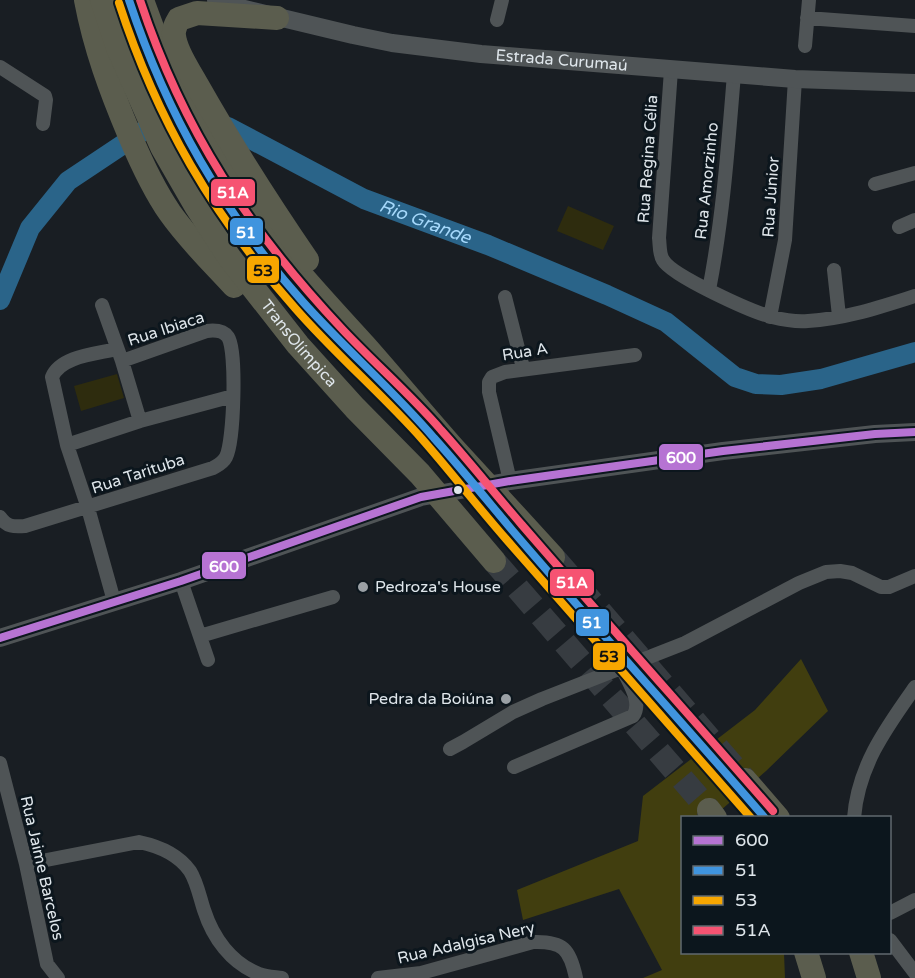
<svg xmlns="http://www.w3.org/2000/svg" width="915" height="978" font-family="'Varela Round',sans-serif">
<rect width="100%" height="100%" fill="#191e23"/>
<path fill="#2e2c0e" d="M568,206L614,226L603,250L557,231Z
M117,374L124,398L81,411L74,386Z"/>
<path fill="#413e0f" d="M801,659L828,711L766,771L713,817L682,818V952L784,953L785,978H643L662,970L619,889L523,920L517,890L638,841L643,796L755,710Z"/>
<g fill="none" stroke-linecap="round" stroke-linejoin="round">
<path stroke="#2a6489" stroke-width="20" id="s1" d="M0,300L30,228L68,181L149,127L167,120L189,119L228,127L364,199L488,245L607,295L666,322L735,377L756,384L781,385L821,379L915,352"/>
<path stroke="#373c41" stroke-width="24" stroke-dasharray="24 12" stroke-linecap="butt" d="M553,557L745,780
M494,561L709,810"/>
<path stroke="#4f5456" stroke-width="14" d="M807,18L915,26
M497,20L502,0
M805,46L809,0
M0,67L45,96L46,100L43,124
M671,70L659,238C660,245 659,254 663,260C672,276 752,312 772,317C784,320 796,322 808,321C845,319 880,307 915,296
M875,184L915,173
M899,227L915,220
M834,270L839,316
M709,290C723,218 728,147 734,74
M505,297L523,368
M102,305L122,361L140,421
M770,317L785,240L795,79
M67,445L140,421L233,396
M510,481L489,392V382L492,377L505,372L635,355
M0,517C7,527 14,527 25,526L213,468C218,465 223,463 226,457C234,441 237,351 228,337C223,330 215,330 207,331L122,361
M181,581L208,660
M114,601L88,508L67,445L52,377C61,356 96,354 117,349
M200,636L333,597
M450,749L463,742L513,712L542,699L685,643L799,583L826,572L840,571L852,573L881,587H889L915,576
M0,763L26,864L47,964L58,978
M514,767L633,716C643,702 628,682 622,668
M854,818C858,766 886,728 915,687
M26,864L139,842C158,846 178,854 190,871C197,882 200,898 204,910C213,938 231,963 259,974C266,977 275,977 282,978
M890,913L915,900
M890,940L915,973
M378,978L421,973L533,942C563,941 570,949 576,978"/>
<g stroke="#4f5456" stroke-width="18">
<path id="s2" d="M216,0L228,5L353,35L392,43L481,54L795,79L915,83"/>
<path d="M0,638L181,581L421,497L510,481L723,451L875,434L915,432"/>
</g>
<g stroke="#5b5d4e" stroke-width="24">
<path d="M86,0C95,48 111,91 130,136C141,162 154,190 170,213C189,240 212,262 234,286"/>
<path id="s3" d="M102,0L118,48L162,147L196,206L229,257L298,345L355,408L420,474L494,561"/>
<path d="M142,0C168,76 207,149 253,214C286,261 326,303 365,346C395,380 424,415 454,449C487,485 520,521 553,557"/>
<path d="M277,18L197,13L179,19C176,24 173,29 174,36C176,53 189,70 197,85C231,145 268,203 307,260"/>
<path d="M745,780L778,818"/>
<path d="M709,810L715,818"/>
<path d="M806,952L814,978"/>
<path d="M861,952L869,978"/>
</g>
<defs>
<path id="bus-1" d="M0,638L181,581L421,497L510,481L723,451L875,434L915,432"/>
<path id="bus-2" d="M129,0C167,115 222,211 303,302C345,349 393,390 434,438C461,468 486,499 512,530C595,627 681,721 765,818"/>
<path id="bus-3" d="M119,3C157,120 213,216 295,308C335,354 382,394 422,439C451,472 477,506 506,539C587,632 669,724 751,818"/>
<path id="bus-4" d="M140,0C183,131 249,230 343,330C375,364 410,394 441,430C469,461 495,494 522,525C605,621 690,716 773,811"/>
</defs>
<use href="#bus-1" stroke="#0c161d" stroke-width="12"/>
<use href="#bus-2" stroke="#0c161d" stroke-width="12"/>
<use href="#bus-3" stroke="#0c161d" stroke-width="12"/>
<use href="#bus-4" stroke="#0c161d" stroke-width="12"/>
<use href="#bus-1" stroke="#b673d3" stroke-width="8"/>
<use href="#bus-2" stroke="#4094de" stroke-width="8"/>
<use href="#bus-3" stroke="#f7a600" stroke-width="8"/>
<use href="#bus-4" stroke="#f65372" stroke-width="8"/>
</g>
<circle fill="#dfe6eb" stroke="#0c161d" stroke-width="2" cx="458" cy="490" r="5"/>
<g fill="#9aa0a5" stroke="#0c161d" stroke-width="2">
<circle cx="363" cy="587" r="6"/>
<circle cx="506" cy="699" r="6"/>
</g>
<g text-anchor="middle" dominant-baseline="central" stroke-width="6" stroke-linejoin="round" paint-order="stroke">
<g font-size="16" fill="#dfe6eb" stroke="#0c161d">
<text stroke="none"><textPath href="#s2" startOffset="352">Estrada Curumaú</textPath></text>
<text transform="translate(648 159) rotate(-86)">Rua Regina Célia</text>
<text transform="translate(707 181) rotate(-84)">Rua Amorzinho</text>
<text transform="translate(771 197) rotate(-86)">Rua Júnior</text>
<text transform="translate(166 329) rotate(-18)">Rua Ibiaca</text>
<text stroke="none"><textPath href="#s3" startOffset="399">TransOlímpica</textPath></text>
<text transform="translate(525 352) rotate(-9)">Rua A</text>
<text transform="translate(138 474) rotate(-18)">Rua Tarituba</text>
<text transform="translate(42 868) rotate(77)">Rua Jaime Barcelos</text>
<text transform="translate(466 943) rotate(-13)">Rua Adalgisa Nery</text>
</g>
<g font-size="16" fill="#dfe6eb" stroke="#0c161d" text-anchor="start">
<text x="375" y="587">Pedroza's House</text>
<text x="494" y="699" text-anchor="end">Pedra da Boiúna</text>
</g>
<g font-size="18" font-style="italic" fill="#a5d8fb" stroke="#0c161d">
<text stroke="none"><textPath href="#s1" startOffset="536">Rio Grande</textPath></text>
</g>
</g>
<g stroke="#0c161d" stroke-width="2">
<rect x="210" y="178" width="46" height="29" rx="6" fill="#f65372"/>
<rect x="229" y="217" width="35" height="29" rx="6" fill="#4094de"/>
<rect x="246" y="255" width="34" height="29" rx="6" fill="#f7a600"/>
<rect x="658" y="443" width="46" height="28" rx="6" fill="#b673d3"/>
<rect x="201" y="551" width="46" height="29" rx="6" fill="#b673d3"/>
<rect x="549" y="568" width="46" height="29" rx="6" fill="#f65372"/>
<rect x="575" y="608" width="35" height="29" rx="6" fill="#4094de"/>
<rect x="592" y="642" width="34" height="29" rx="6" fill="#f7a600"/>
</g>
<g font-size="16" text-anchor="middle" font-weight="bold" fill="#fff">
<text x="233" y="198">51A</text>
<text x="246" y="238">51</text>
<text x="681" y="463">600</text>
<text x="224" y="572">600</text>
<text x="572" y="588">51A</text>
<text x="592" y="628">51</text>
</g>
<g font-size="16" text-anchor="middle" font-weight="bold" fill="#111">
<text x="263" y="276">53</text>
<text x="609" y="662">53</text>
</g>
<rect x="681" y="816" width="210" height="138" fill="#0c161d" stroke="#60696f" stroke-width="1.5"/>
<rect x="693" y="836" width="30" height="9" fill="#b673d3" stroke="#60696f" stroke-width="1.5"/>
<text x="735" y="846" font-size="18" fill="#dfe6eb">600</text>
<rect x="693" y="866" width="30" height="9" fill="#4094de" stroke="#60696f" stroke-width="1.5"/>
<text x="735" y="876" font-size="18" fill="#dfe6eb">51</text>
<rect x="693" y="896" width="30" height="9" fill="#f7a600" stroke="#60696f" stroke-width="1.5"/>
<text x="735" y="906" font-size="18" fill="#dfe6eb">53</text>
<rect x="693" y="926" width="30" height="9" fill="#f65372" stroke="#60696f" stroke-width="1.5"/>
<text x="735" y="936" font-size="18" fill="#dfe6eb">51A</text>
</svg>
